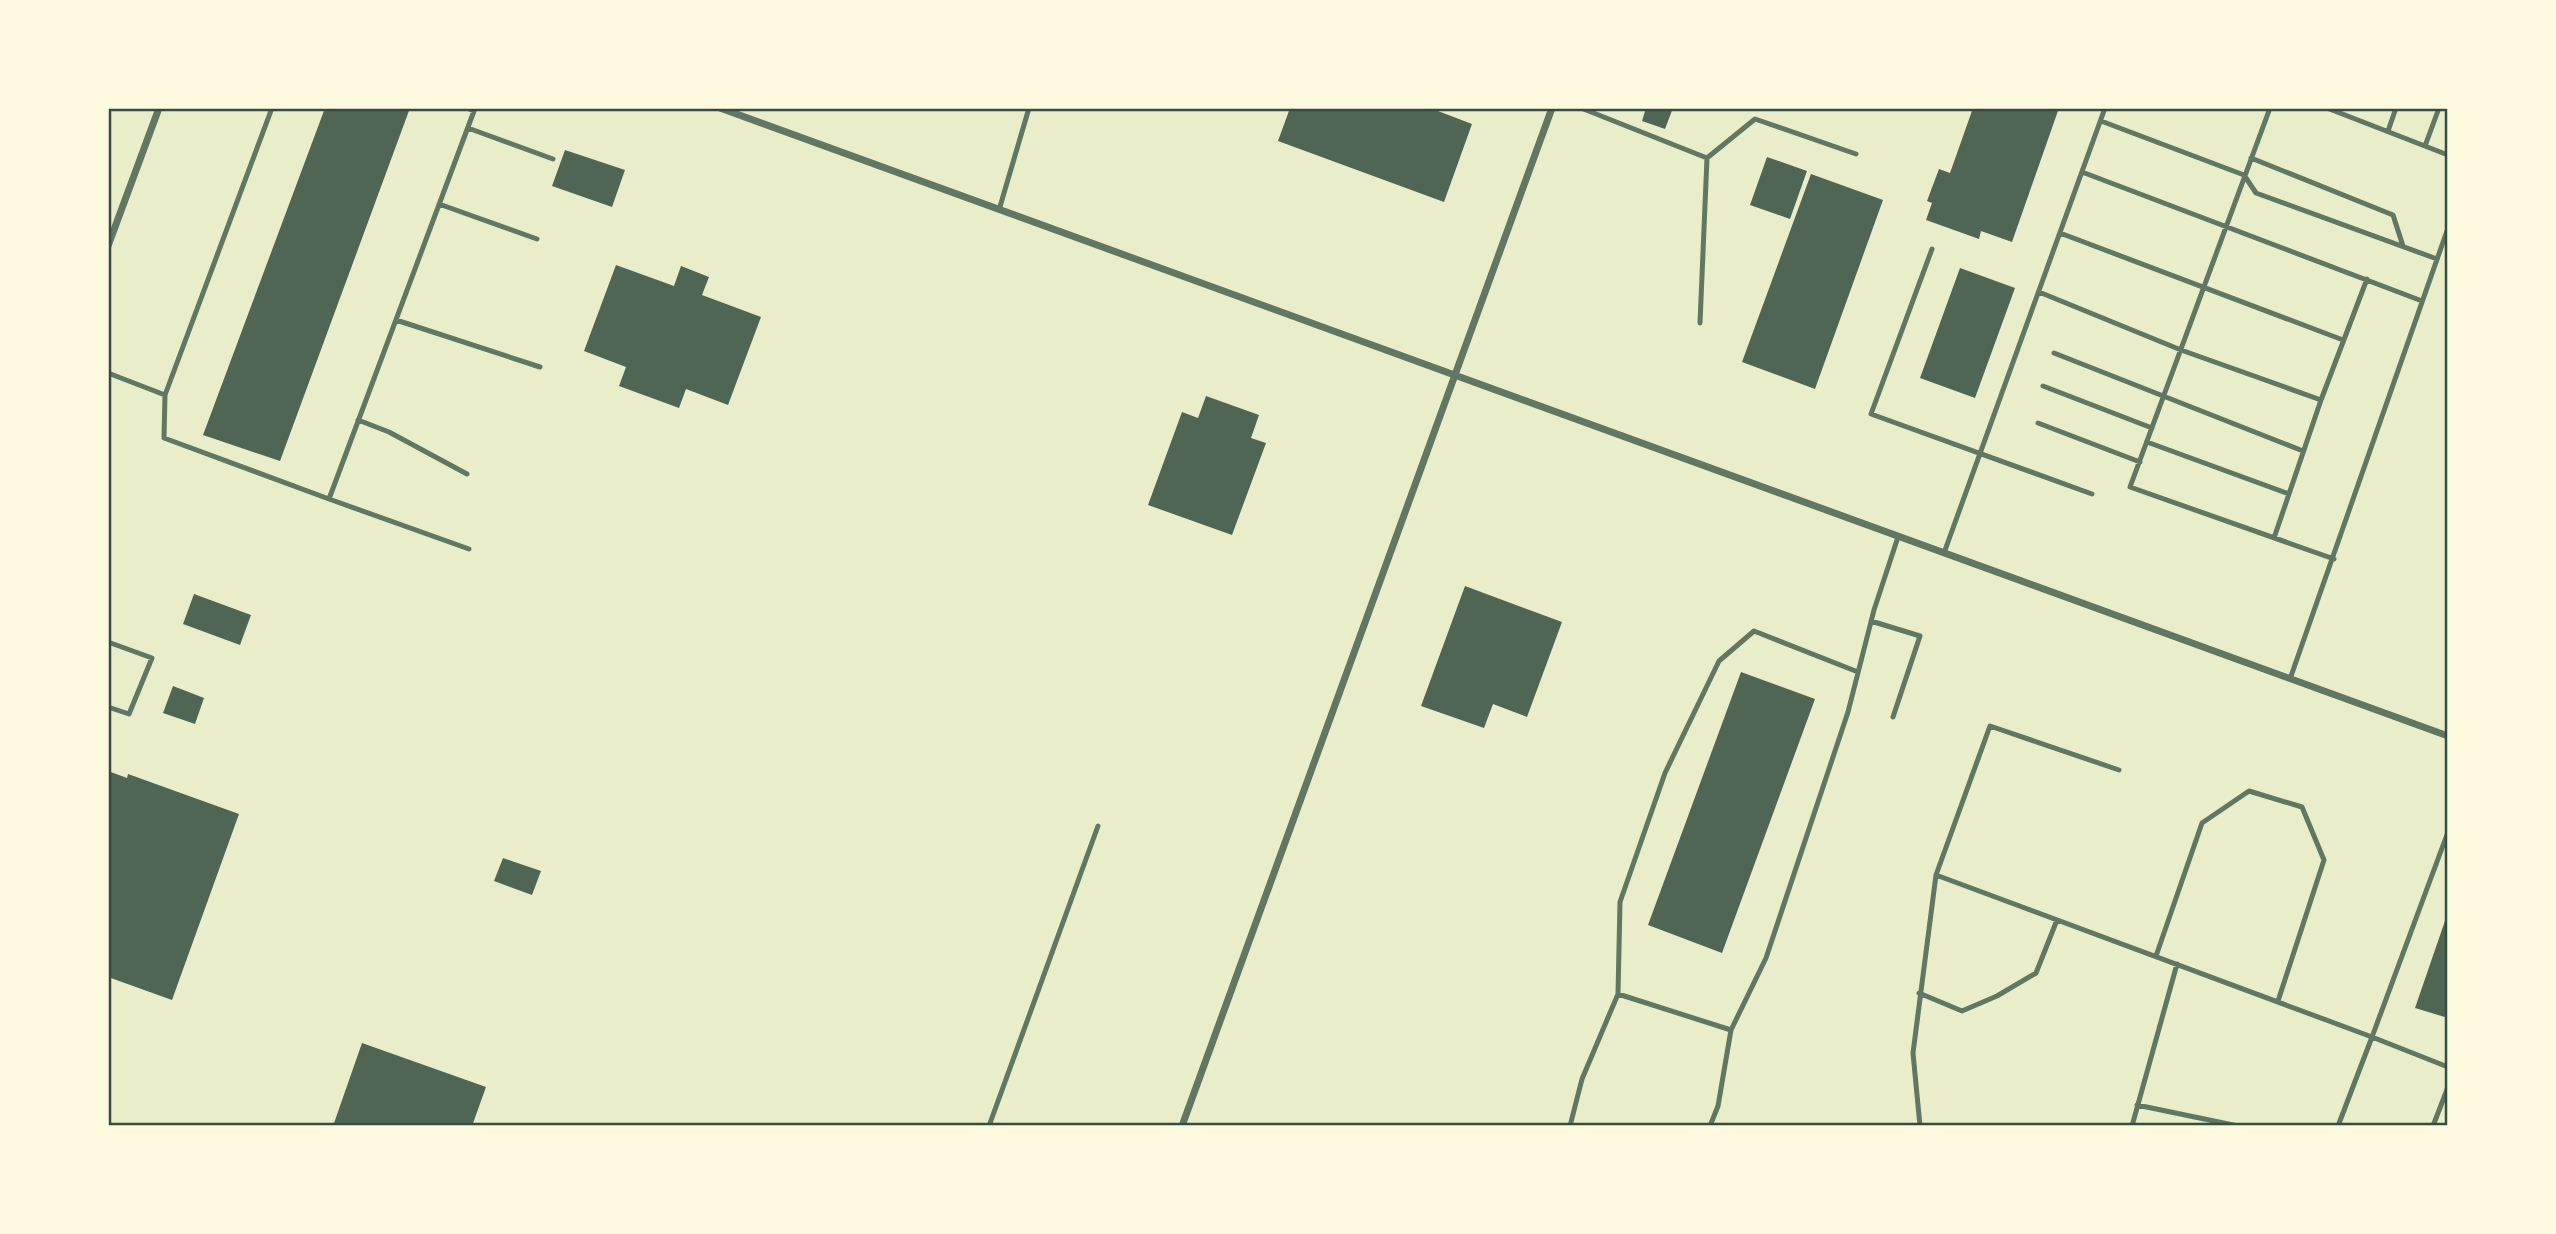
<svg xmlns="http://www.w3.org/2000/svg" width="2556" height="1234" font-family="Quicksand,sans-serif">
<rect width="100%" height="100%" fill="#e9edc9"/>
<path fill="#4f6655" d="M325,108H410L280,461L203,435Z
M1290,108H1430L1472,124L1444,202L1278,141Z
M1646,108H1673L1665,129L1642,121Z
M1973,108H2059L2012,242L1981,231L1979,239L1926,220L1932,203L1927,201L1939,169L1950,173Z
M565,150L625,170L612,207L552,186Z
M1767,157L1807,171L1790,219L1750,205Z
M1811,174L1883,200L1815,389L1742,362Z
M616,265L674,286L681,266L709,277L702,295L761,317L728,405L686,389L679,408L619,386L626,367L584,351Z
M1960,268L2015,288L1975,398L1920,378Z
M1206,396L1259,415L1251,438L1266,443L1232,535L1148,505L1182,412L1198,418Z
M1465,586L1562,622L1527,717L1493,704L1484,728L1421,706Z
M194,594L251,615L240,645L183,624Z
M1741,672L1815,699L1722,953L1648,925Z
M173,686L204,698L195,724L163,713Z
M108,771L127,778L128,774L239,814L172,1000L108,977Z
M503,858L541,871L532,895L494,881Z
M2447,915H2448V1018L2415,1008Z
M362,1043L486,1087L472,1126H333Z"/>
<g fill="none" stroke-linecap="round" stroke-linejoin="round">
<path stroke="#617663" stroke-width="5" d="M272,108L165,395L164,438L329,499L474,111L467,108
M1581,108L1707,158L1755,119L1856,154
M2270,108L2130,487L2334,559
M2327,108L2448,155
M2101,121L2244,175L2256,193L2437,259
M468,128L553,159
M2388,131L2396,108
M2425,146L2439,108
M2251,158L2393,215L2403,246
M2082,172L2422,301
M439,204L537,239
M999,210L1029,108
M2060,233L2343,340
M1932,249L1871,414L2092,494
M2039,292L2181,350L2321,400L2274,538
M396,320L540,367
M1700,323L1707,158
M2054,353L2303,451
M108,373L165,395
M2043,386L2152,428
M2321,400L2367,279
M358,420L389,432L467,474
M2038,423L2140,462
M2147,442L2289,494
M329,499L469,549
M1944,553L2105,108
M1871,621L1920,636L1893,717
M108,642L152,658L129,714L108,707
M2290,679L2448,228
M2119,770L1990,726L1936,875L2372,1037L2338,1126
M2448,832L2372,1037L2448,1067
M2156,956L2202,823L2249,791L2302,807L2324,860L2278,1001
M1919,993L1962,1011L1997,996L2036,973L2057,920
M1618,994L1731,1030
M2137,1105L2238,1126
M989,1126L1098,826
M1570,1126L1582,1079L1618,994L1620,902L1665,773L1719,661L1754,631L1858,672
M1710,1126L1718,1106L1731,1030L1766,958L1848,712L1874,610L1898,537
M1920,1126L1913,1053L1936,875
M2132,1126L2177,964
M2433,1126L2448,1087"/>
<path stroke="#617663" stroke-width="7" d="M720,108L2448,736
M108,246L159,108
M1182,1126L1552,108"/>
</g>
<rect width="2556" height="1234" fill="none" stroke="#fefae0" stroke-width="220"/>
<rect x="110" y="110" width="2336" height="1014" fill="none" stroke="#344e41" stroke-width="2.5"/>
</svg>
